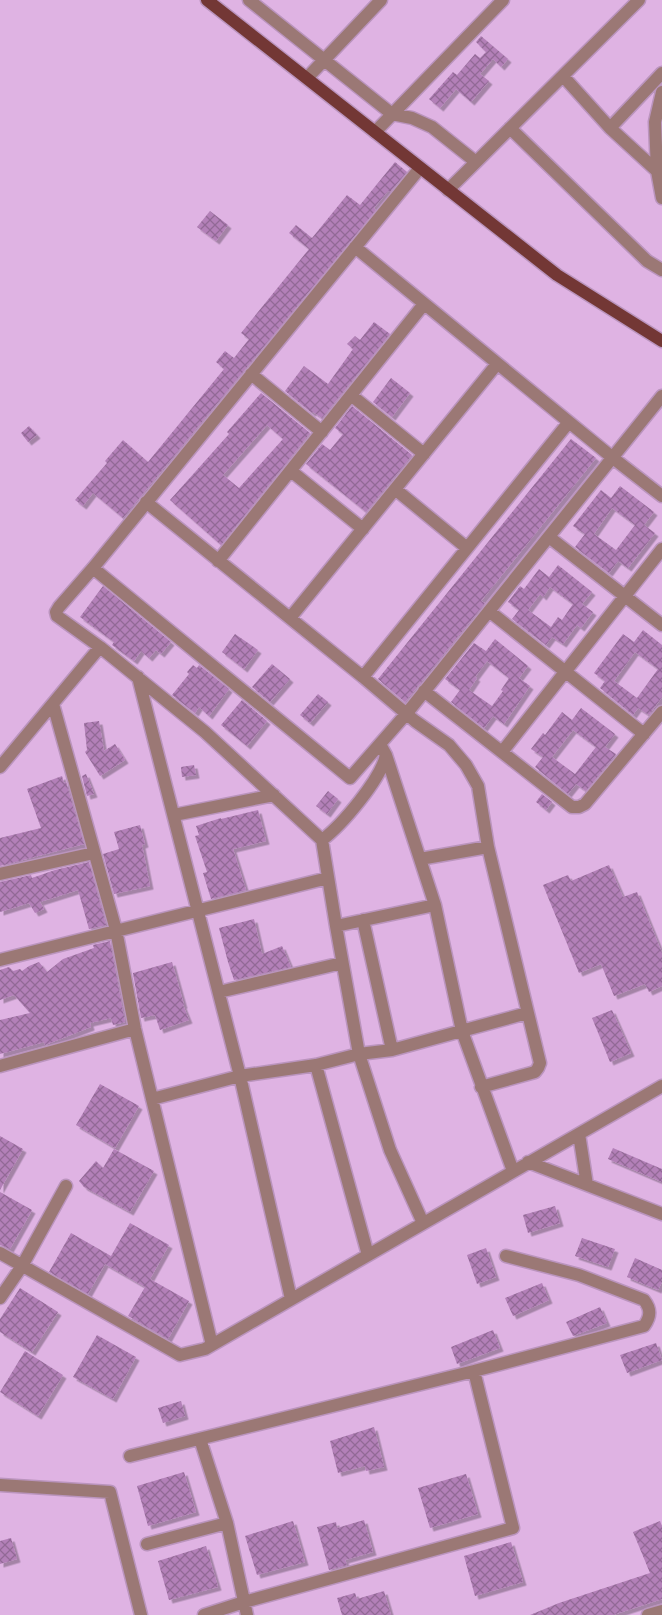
<svg xmlns="http://www.w3.org/2000/svg" width="662" height="1615" font-family="'Noto Serif',serif">
<defs>
<pattern id="building-cross-hatch" width="8" height="8" patternUnits="userSpaceOnUse" patternTransform="scale(1.25)"><rect width="8" height="8" fill="#b380b8"/><path d="M0 0l8 8M0 8l8-8" fill="none" stroke="#926996"/></pattern>
<filter id="shadow"><feDropShadow dx="3.5" dy="3.5" stdDeviation="0" flood-color="#0004"/></filter>
</defs>
<rect width="100%" height="100%" fill="#dfb3e3"/>
<path fill="url(#building-cross-hatch)" fill-rule="evenodd" filter="url(#shadow)" d="M481,36L508,59L501,67L493,59L480,74L489,81L471,102L456,89L440,108L429,99L453,72L457,75L475,54L480,58L486,52L476,42Z
M395,162L407,172L390,192L388,191L374,208L376,210L123,518L93,493L83,506L75,500L107,463L105,461L123,440L148,462L224,369L216,362L225,351L234,358L249,339L241,333L309,249L289,233L296,225L312,238L347,195L360,205Z
M210,211L228,225L216,241L197,227Z
M374,322L390,334L322,418L313,412L312,413L285,391L304,366L328,384L353,349L347,344L355,336L360,340Z
M391,378L410,393L392,417L373,402Z
M261,393L310,433L221,545L170,500L229,434L227,432ZM267,425L283,439L239,488L223,475Z
M352,406L412,455L366,512L306,464L322,444L330,450L343,434L335,428Z
M29,426L37,435L28,442L21,433Z
M571,439L596,458L481,601L485,603L405,702L378,679Z
M620,486L654,512L644,525L655,533L628,568L618,561L609,573L575,547L585,534L573,526L601,490L611,498ZM612,508L635,525L616,550L594,534Z
M558,565L592,592L582,604L593,612L581,628L577,625L563,644L552,637L546,645L512,619L519,610L508,602L520,586L524,589L539,569L549,577ZM550,587L573,604L562,620L558,617L551,627L528,610L540,594L543,597Z
M103,586L171,642L161,654L156,650L149,658L141,651L134,661L112,645L114,642L80,617Z
M643,630L662,645V697L649,715L638,708L633,715L600,688L605,681L594,673L623,634L634,642ZM635,652L658,669L637,698L614,681Z
M235,634L258,650L244,669L222,652Z
M495,639L528,666L519,678L530,686L504,724L493,716L484,728L451,702L460,690L445,679L474,643L486,651ZM487,661L509,678L501,690L503,691L492,706L469,690L477,678L475,677Z
M272,664L290,679L270,702L252,687Z
M193,665L197,668L199,665L229,689L209,716L199,707L195,713L172,695L189,674L187,672Z
M318,694L328,702L310,723L300,715Z
M242,700L267,721L247,746L221,725Z
M581,708L615,734L605,747L616,754L586,791L576,784L568,794L535,767L543,757L531,749L543,733L545,735L562,712L572,720ZM573,730L596,747L575,774L552,757Z
M99,721L104,751L115,744L125,760L100,776L85,752L87,750L84,723Z
M194,765L196,775L182,777L181,767Z
M86,774L94,794L87,796L82,776Z
M62,776L64,783L66,782L84,844L0,866V838L41,828L27,789Z
M328,791L338,799L327,814L316,806Z
M542,794L552,802L546,810L536,802Z
M258,810L266,841L233,849L246,890L211,899L203,873L207,872L195,836L199,835L196,826L221,818V819Z
M140,825L145,844L142,845L150,886L114,894L103,854L119,849L114,832Z
M89,862L106,925L89,929L78,890L40,902L44,909L35,913L29,903L0,912V882L31,875L32,878L55,870Z
M609,865L623,897L637,892L662,953V986L649,992L645,984L614,996L601,964L579,973L543,885L568,875L571,881Z
M254,919L262,954L282,946L291,967L234,980L228,962L219,928Z
M110,941L125,1022L113,1025L111,1018L90,1023L91,1027L45,1045L44,1042L0,1054V1020L30,1013L14,995L0,1000V970L9,967L13,971L20,969L22,971L29,966L39,962L47,972L63,959L94,948L93,945Z
M172,962L184,1005H183L189,1020L160,1030L155,1015L141,1018L132,968L133,973Z
M612,1010L631,1053L610,1062L592,1018Z
M100,1084L139,1106L115,1148L76,1125Z
M0,1136L23,1149L0,1190Z
M613,1148L662,1169V1182L608,1159Z
M114,1149L154,1171L130,1212L84,1187L79,1181L96,1161L103,1168Z
M0,1192L32,1210L10,1249L0,1245Z
M555,1206L560,1223L528,1233L523,1215Z
M130,1223L169,1245L150,1279L189,1301L168,1339L128,1316L145,1287L105,1264L88,1294L49,1272L71,1233L111,1256Z
M582,1238L615,1249L608,1267L575,1256Z
M486,1248L496,1277L477,1284L467,1255Z
M635,1258L662,1270V1282L658,1290L627,1277Z
M542,1283L549,1300L513,1316L505,1298Z
M20,1288L58,1312L32,1352L0,1332V1319Z
M600,1307L607,1323L573,1336L566,1322Z
M493,1330L500,1348L457,1364L451,1347Z
M97,1335L136,1357L113,1399L73,1377Z
M656,1343L662,1360L627,1373L620,1355Z
M25,1351L63,1375L38,1416L0,1392Z
M181,1401L185,1416L163,1423L158,1408Z
M374,1427L384,1467L366,1471L365,1466L338,1473L330,1441Z
M184,1472L196,1512L148,1526L137,1486Z
M466,1474L478,1514L430,1528L418,1488Z
M364,1520L373,1552L345,1560L347,1565L329,1570L317,1527L336,1522L337,1528Z
M293,1521L305,1562L257,1575L245,1536Z
M660,1521L662,1526V1599L613,1615H530L559,1603L650,1573L633,1532Z
M11,1538L17,1559L0,1564V1541Z
M511,1542L523,1582L475,1596L464,1556Z
M206,1546L218,1587L169,1600L158,1561Z
M384,1591L391,1615H342L337,1598L355,1593L357,1599Z"/>
<g fill="none" stroke-linecap="round" stroke-linejoin="round">
<defs>
<path id="minor" d="M249,0L392,114L412,118L432,127L476,162
M563,76L610,128L657,171
M307,78L381,0
M662,92L655,122L657,171L662,198
M510,128L647,261L662,270
M610,128L662,73
M375,132L503,0
M420,168L93,568L59,607L56,612L57,616L100,647L205,732L322,840L336,926L359,1054L390,1150L423,1223
M448,190L639,0
M355,247L613,458L662,496
M251,374L322,432
M351,395L424,454
M291,471L363,529
M395,489L467,548
M146,502L363,677L569,422
M549,537L662,625
M218,561L424,304
M93,568L350,778L407,713L662,396
M489,611L644,734
M290,618L497,364
M138,677L240,1076L291,1299
M363,677L415,721L449,745L466,765L478,786L488,847L540,1063L538,1068L535,1072L481,1087
M424,691L572,807H579L585,804L662,712
M53,704L116,930L135,1029L212,1345
M380,744L386,755L435,905L462,1031L513,1171
M502,752L662,549
M0,767L100,647
M174,815L274,795
M322,840C342,825 381,779 386,755
M420,859L488,847
M0,874L94,853
M363,920L392,1050
M336,926L435,905
M0,960L328,878
M219,992L342,963
M316,1065L368,1255
M0,1066L135,1029
M152,1099L240,1076L316,1065L359,1054L392,1050L527,1013
M579,1134L587,1185
M528,1162L662,1214
M0,1253L180,1355L205,1349L662,1086
M0,1298L22,1266L66,1186
M200,1439L227,1523L247,1615
M130,1456L474,1371L644,1326C651,1316 651,1309 644,1300L579,1275L506,1256
M0,1485L110,1492L141,1615
M147,1544L227,1523
M204,1615L244,1602L513,1528L474,1371
M648,1615L662,1611"/>
<path id="major" d="M207,0L557,275L662,341"/>
</defs>
<use href="#minor" stroke="#ba94bd" stroke-width="15"/>
<use href="#major" stroke="#ba94bd" stroke-width="15"/>
<use href="#minor" stroke="#9b7875" stroke-width="12"/>
<use href="#major" stroke="#733735" stroke-width="12"/>
</g>
</svg>
